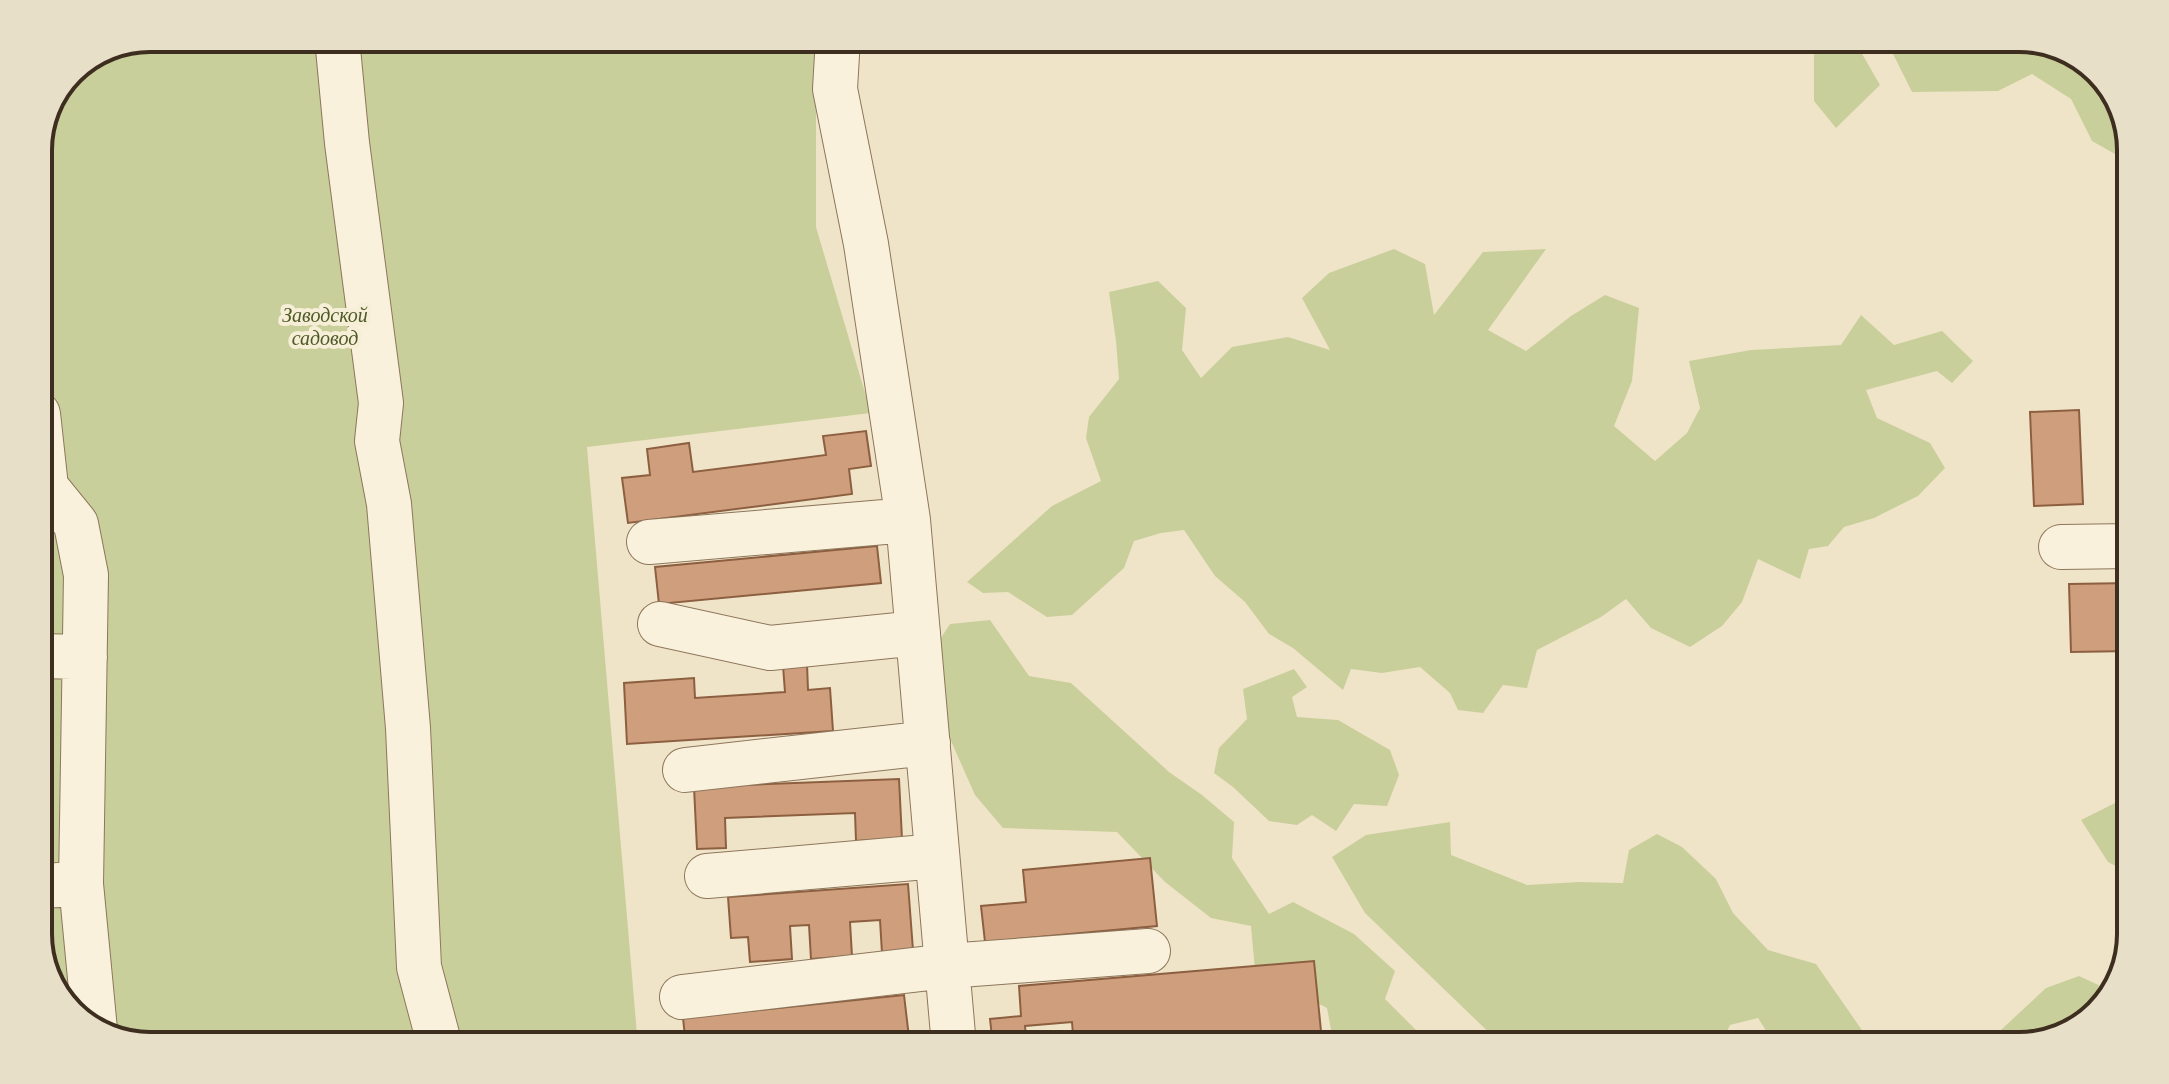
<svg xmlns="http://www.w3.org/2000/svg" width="2169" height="1084" font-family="'Times New Roman',serif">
<rect width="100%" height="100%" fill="#f0e4c8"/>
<path fill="#c9cf9b" d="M150,38H816V227L871,413L587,447L638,1046H150L101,1035L57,997L38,942V143L71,70Z
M1814,38H1853L1880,85L1836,128L1814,101Z
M1875,38H2019L2068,49L2112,88L2131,143V163L2092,141L2071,99L2032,74L1998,91L1912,92L1889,46Z
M1394,249L1425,264L1434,315L1483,252L1546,249L1488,330L1526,351L1571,316L1605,295L1639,308L1632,381L1614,426L1655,461L1687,433L1700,408L1689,361L1751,350L1841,345L1861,315L1894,345L1942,331L1973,361L1952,383L1937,371L1866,390L1877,418L1930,443L1945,468L1918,496L1874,518L1844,527L1828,546L1809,549L1800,579L1758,559L1742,602L1722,626L1690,647L1651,628L1626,599L1601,617L1537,650L1527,688L1503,685L1483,713L1458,710L1450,693L1420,667L1382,673L1351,669L1343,690L1293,648L1269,634L1245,602L1215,576L1184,530L1161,533L1134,541L1124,568L1072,615L1047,617L1008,592L983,593L967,582L1052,506L1101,481L1086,438L1089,417L1119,379L1116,341L1109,292L1158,281L1186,308L1182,350L1201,378L1232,347L1288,337L1330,350L1302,298L1329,273Z
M990,620L1029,676L1071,683L1169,772L1202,795L1234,822L1232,858L1269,914L1293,902L1354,934L1395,971L1385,999L1429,1043L1435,1046H1334L1327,1008L1255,971L1251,926L1211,918L1165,882L1117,832L1003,828L975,795L939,714L933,650L950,624Z
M1294,669L1307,687L1292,697L1297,717L1338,720L1390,750L1399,775L1387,806L1354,804L1336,831L1312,815L1297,825L1269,821L1233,787L1214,773L1219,748L1247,719L1243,689Z
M2131,795V874L2108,862L2081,820Z
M1450,822L1451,855L1527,885L1579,882L1623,883L1629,850L1657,834L1682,847L1716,879L1733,913L1768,950L1816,964L1873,1046H1778L1775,1045L1758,1018L1730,1025L1720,1046H1685L1653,1034L1650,1046H1503L1365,913L1332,857L1366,835Z
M2079,976L2107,989L2110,995L2081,1027L2019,1046H1987L2002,1029L2046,988Z"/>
<path fill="#cf9f7d" stroke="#8d5f41" stroke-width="2" d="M2079,410L2083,504L2034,506L2030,412Z
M866,431L871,466L849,469L852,494L628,523L622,478L650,475L647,449L689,443L693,472L826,455L823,436Z
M877,546L881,583L659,604L655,567Z
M2131,583V651L2071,652L2069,584Z
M807,664L808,690L830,688L833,731L627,744L624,683L694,678L695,698L785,692L783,666Z
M899,779L902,839L856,841L855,813L725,818L726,848L697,849L694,787Z
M1150,858L1157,926L985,942L981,906L1026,902L1023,870Z
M908,884L913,950L882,953L880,920L850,922L852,956L811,959L809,925L790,926L792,959L750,962L748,937L731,938L728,897Z
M1314,961L1321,1031L1147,1046H1074L1072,1022L1025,1026L1027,1046H993L990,1019L1021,1016L1019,986Z
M904,995L910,1046H686L683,1018Z"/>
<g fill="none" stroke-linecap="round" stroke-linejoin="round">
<defs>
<path id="minor" d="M337,38L347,143L381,403L377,441L389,504L408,728L419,967L440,1046
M838,38L835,89L866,244L908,520L954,1046
M38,414L46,487L76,524L86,575L81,884L95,1030
M649,542L908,520
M2061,547L2131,546
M660,624L770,648L918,633
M38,656L85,657
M685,770L928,743
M707,876L937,856
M38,886L81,884
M682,997L947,966L1148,951"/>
</defs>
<use href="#minor" stroke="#8d765c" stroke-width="46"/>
<use href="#minor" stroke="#faf1dc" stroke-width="44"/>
</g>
<g text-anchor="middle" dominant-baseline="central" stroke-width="8" stroke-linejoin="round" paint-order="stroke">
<g font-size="20" font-style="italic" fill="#4d5a26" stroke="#f7eed8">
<text x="325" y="315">Заводской<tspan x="325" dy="23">садовод</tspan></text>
</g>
</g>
<path d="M0 0H2169V1084H0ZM150 52H2019A98 98 0 0 1 2117 150V934A98 98 0 0 1 2019 1032H150A98 98 0 0 1 52 934V150A98 98 0 0 1 150 52Z" fill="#e8dfc9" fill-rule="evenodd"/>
<path fill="none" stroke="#3d2e20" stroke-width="4" d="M150 52H2019A98 98 0 0 1 2117 150V934A98 98 0 0 1 2019 1032H150A98 98 0 0 1 52 934V150A98 98 0 0 1 150 52Z"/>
</svg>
